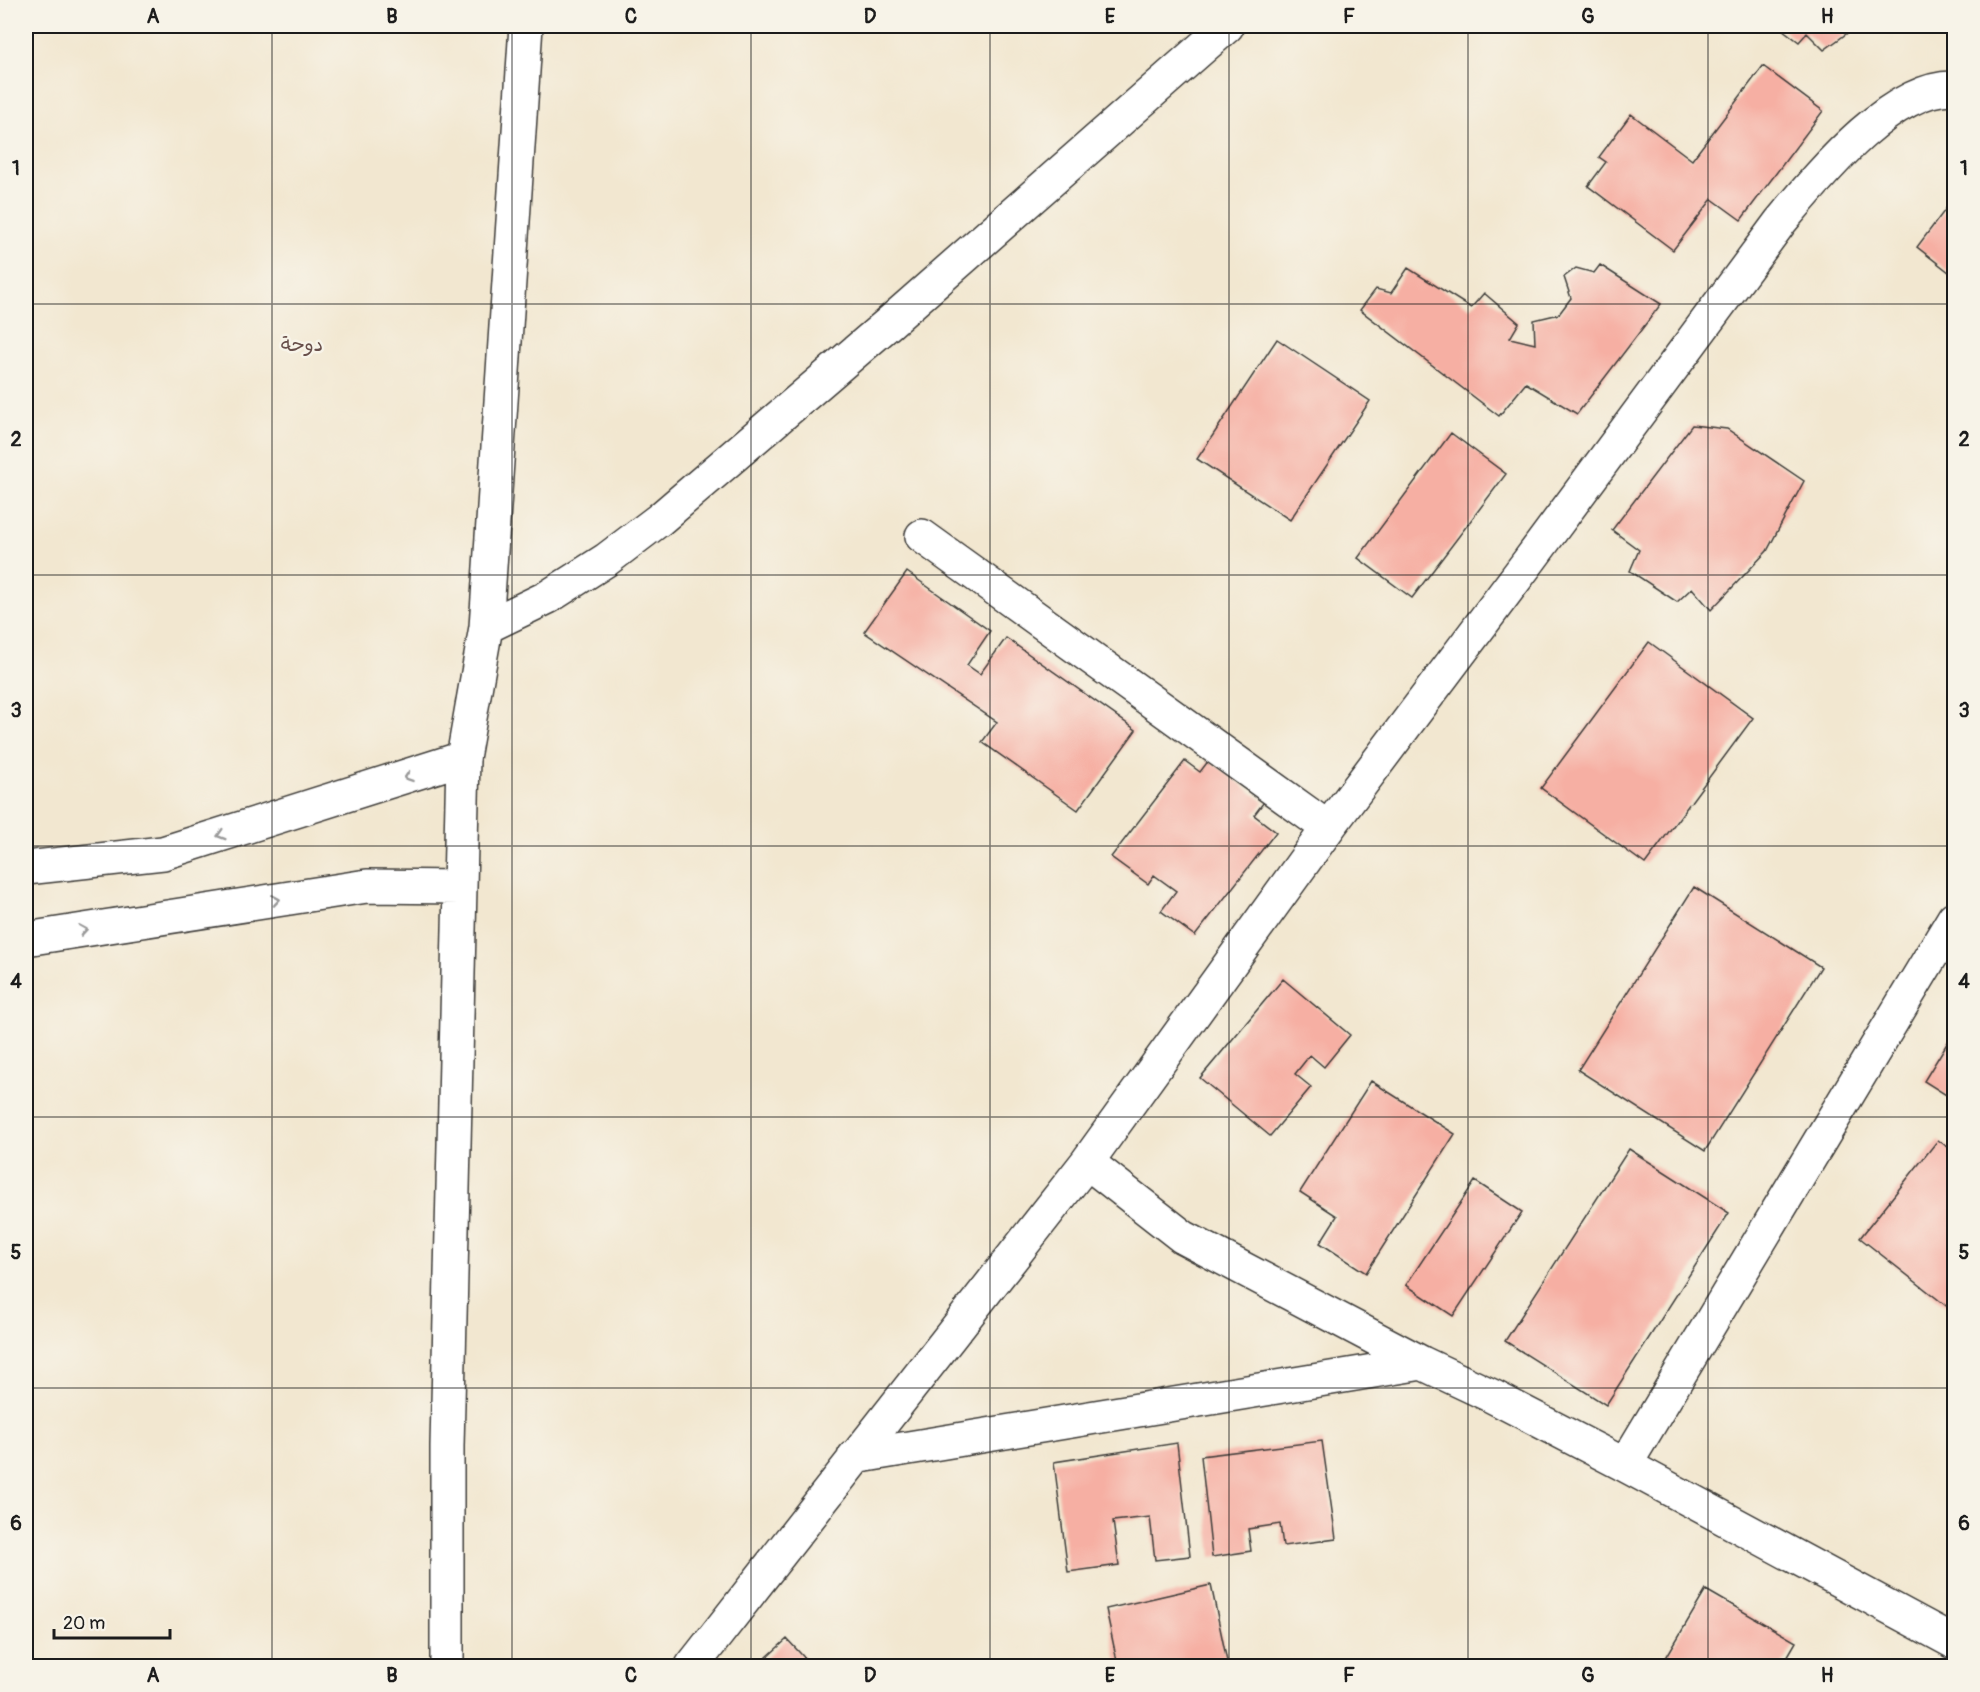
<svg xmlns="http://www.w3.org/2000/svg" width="1980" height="1692" font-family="Pangolin,'Playpen Sans Arabic',sans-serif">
<rect width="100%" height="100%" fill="#f7f3e8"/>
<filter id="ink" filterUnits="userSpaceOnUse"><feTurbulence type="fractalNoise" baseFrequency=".0167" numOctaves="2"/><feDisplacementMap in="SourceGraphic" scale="12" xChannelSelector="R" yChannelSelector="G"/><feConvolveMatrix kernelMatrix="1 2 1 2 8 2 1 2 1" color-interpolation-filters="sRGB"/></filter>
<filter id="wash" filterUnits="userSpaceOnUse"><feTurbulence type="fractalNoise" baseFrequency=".008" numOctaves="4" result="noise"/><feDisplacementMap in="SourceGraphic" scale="24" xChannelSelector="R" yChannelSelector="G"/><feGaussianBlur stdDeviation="1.35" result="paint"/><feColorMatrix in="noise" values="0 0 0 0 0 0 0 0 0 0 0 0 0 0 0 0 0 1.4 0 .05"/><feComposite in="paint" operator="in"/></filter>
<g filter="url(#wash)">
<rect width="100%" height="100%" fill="#f2e7d0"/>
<g id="blocks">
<path fill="#f6afa3" d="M1778,26H1857L1824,50L1807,33L1799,42Z
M1763,66L1823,111L1741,220L1712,199L1673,250L1588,186L1606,162L1599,157L1631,114L1692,160Z
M1954,198V276L1917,247Z
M1600,265L1661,304L1577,414L1526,383L1499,416L1360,310L1376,289L1391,293L1408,268L1471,308L1484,293L1519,323L1510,338L1535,344L1534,320L1559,314L1571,298L1564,277L1576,268L1594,273Z
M1277,339L1370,401L1290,520L1197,459Z
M1692,425L1727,429L1804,481L1767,551L1711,610L1692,588L1677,602L1630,571L1639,550L1612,530Z
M1451,433L1506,474L1412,598L1358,558Z
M907,572L990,631L967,665L980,674L1006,638L1136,730L1078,810L982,742L997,722L864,632Z
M1649,642L1753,718L1645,864L1541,788Z
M1209,760L1264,802L1254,815L1276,832L1195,936L1161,911L1176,891L1154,875L1148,884L1111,857L1185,761L1200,772Z
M1694,887L1821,967L1705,1151L1578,1070Z
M1283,979L1350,1035L1324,1067L1310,1055L1295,1074L1311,1087L1270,1136L1200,1078Z
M1954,1032V1100L1924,1081Z
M1371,1081L1455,1134L1366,1273L1320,1243L1337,1216L1300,1192Z
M1938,1140L1954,1152V1312L1860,1238Z
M1629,1149L1729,1213L1606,1405L1505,1341Z
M1475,1181L1522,1212L1453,1316L1406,1285Z
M1322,1441L1336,1539L1283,1546L1280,1524L1248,1529L1251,1551L1212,1557L1201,1456Z
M1177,1443L1190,1556L1155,1560L1150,1517L1113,1521L1119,1565L1068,1572L1054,1462Z
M1211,1585L1228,1666H1118L1106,1609Z
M1706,1590L1796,1642L1782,1666H1661Z
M787,1639L812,1666H757Z"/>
</g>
</g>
<g filter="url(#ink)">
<use href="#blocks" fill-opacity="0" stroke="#3c3a37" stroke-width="1.5"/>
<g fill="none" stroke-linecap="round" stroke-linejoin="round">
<defs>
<path id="street" d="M922,536L1328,828
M486,627L548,597L606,560L660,519L889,323L1227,26
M463,758L486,627L526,26
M1087,1162L1183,1237L1422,1363L1492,1396L1625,1465L1954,1642
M854,1457L1422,1363
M1625,1465L1954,918
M692,1666L1087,1162L1331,824L1529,561L1781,221C1818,177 1891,86 1954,88"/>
<path id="secondary" d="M26,868L163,853L463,758L447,1446V1666
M26,939L367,886L459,887"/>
</defs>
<use href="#street" stroke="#3c3a37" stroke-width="36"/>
<use href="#secondary" stroke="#3c3a37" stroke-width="36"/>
<use href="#street" stroke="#fff" stroke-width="33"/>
<use href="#secondary" stroke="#fff" stroke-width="33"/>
</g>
<defs><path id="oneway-chevron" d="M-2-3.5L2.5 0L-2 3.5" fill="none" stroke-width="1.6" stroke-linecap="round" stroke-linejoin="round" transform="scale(1.5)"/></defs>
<g stroke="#999">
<use href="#oneway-chevron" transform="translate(408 777) rotate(161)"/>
<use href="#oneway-chevron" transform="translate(221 835) rotate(163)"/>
<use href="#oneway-chevron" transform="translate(276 900) rotate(-9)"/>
<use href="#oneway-chevron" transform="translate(83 930) rotate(-9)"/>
</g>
</g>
<path fill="none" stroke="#1c1c1c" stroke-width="1.5" stroke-opacity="0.55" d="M272,26V1666M512,26V1666M751,26V1666M990,26V1666M1229,26V1666M1468,26V1666M1708,26V1666M26,304H1954M26,575H1954M26,846H1954M26,1117H1954M26,1388H1954"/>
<g text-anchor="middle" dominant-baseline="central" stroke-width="5" stroke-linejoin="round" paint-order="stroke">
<g font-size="20" fill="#684f4b" stroke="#f7f3e8">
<text x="302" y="344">دوحة</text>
</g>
</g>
<rect width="1980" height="1692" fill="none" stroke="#f7f3e8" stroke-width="66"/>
<path d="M54 1629v9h116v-9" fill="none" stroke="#1c1c1c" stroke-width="3"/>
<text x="63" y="1629" font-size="18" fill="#1c1c1c" stroke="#f7f3e8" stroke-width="4.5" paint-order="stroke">20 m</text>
<rect x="33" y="33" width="1914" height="1626" fill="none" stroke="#1c1c1c" stroke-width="2"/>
<g font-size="20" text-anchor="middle" font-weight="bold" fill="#1c1c1c">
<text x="153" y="23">A</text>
<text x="392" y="23">B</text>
<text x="631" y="23">C</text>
<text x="870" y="23">D</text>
<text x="1110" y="23">E</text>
<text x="1349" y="23">F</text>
<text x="1588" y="23">G</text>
<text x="1827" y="23">H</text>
<text x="16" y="175">1</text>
<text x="1964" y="175">1</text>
<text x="16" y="446">2</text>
<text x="1964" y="446">2</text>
<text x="16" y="717">3</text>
<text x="1964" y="717">3</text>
<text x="16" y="988">4</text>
<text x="1964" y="988">4</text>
<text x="16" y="1259">5</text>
<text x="1964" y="1259">5</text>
<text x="16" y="1530">6</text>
<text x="1964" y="1530">6</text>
<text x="153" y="1682">A</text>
<text x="392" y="1682">B</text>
<text x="631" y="1682">C</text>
<text x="870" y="1682">D</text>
<text x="1110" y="1682">E</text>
<text x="1349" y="1682">F</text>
<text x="1588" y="1682">G</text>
<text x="1827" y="1682">H</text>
</g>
</svg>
